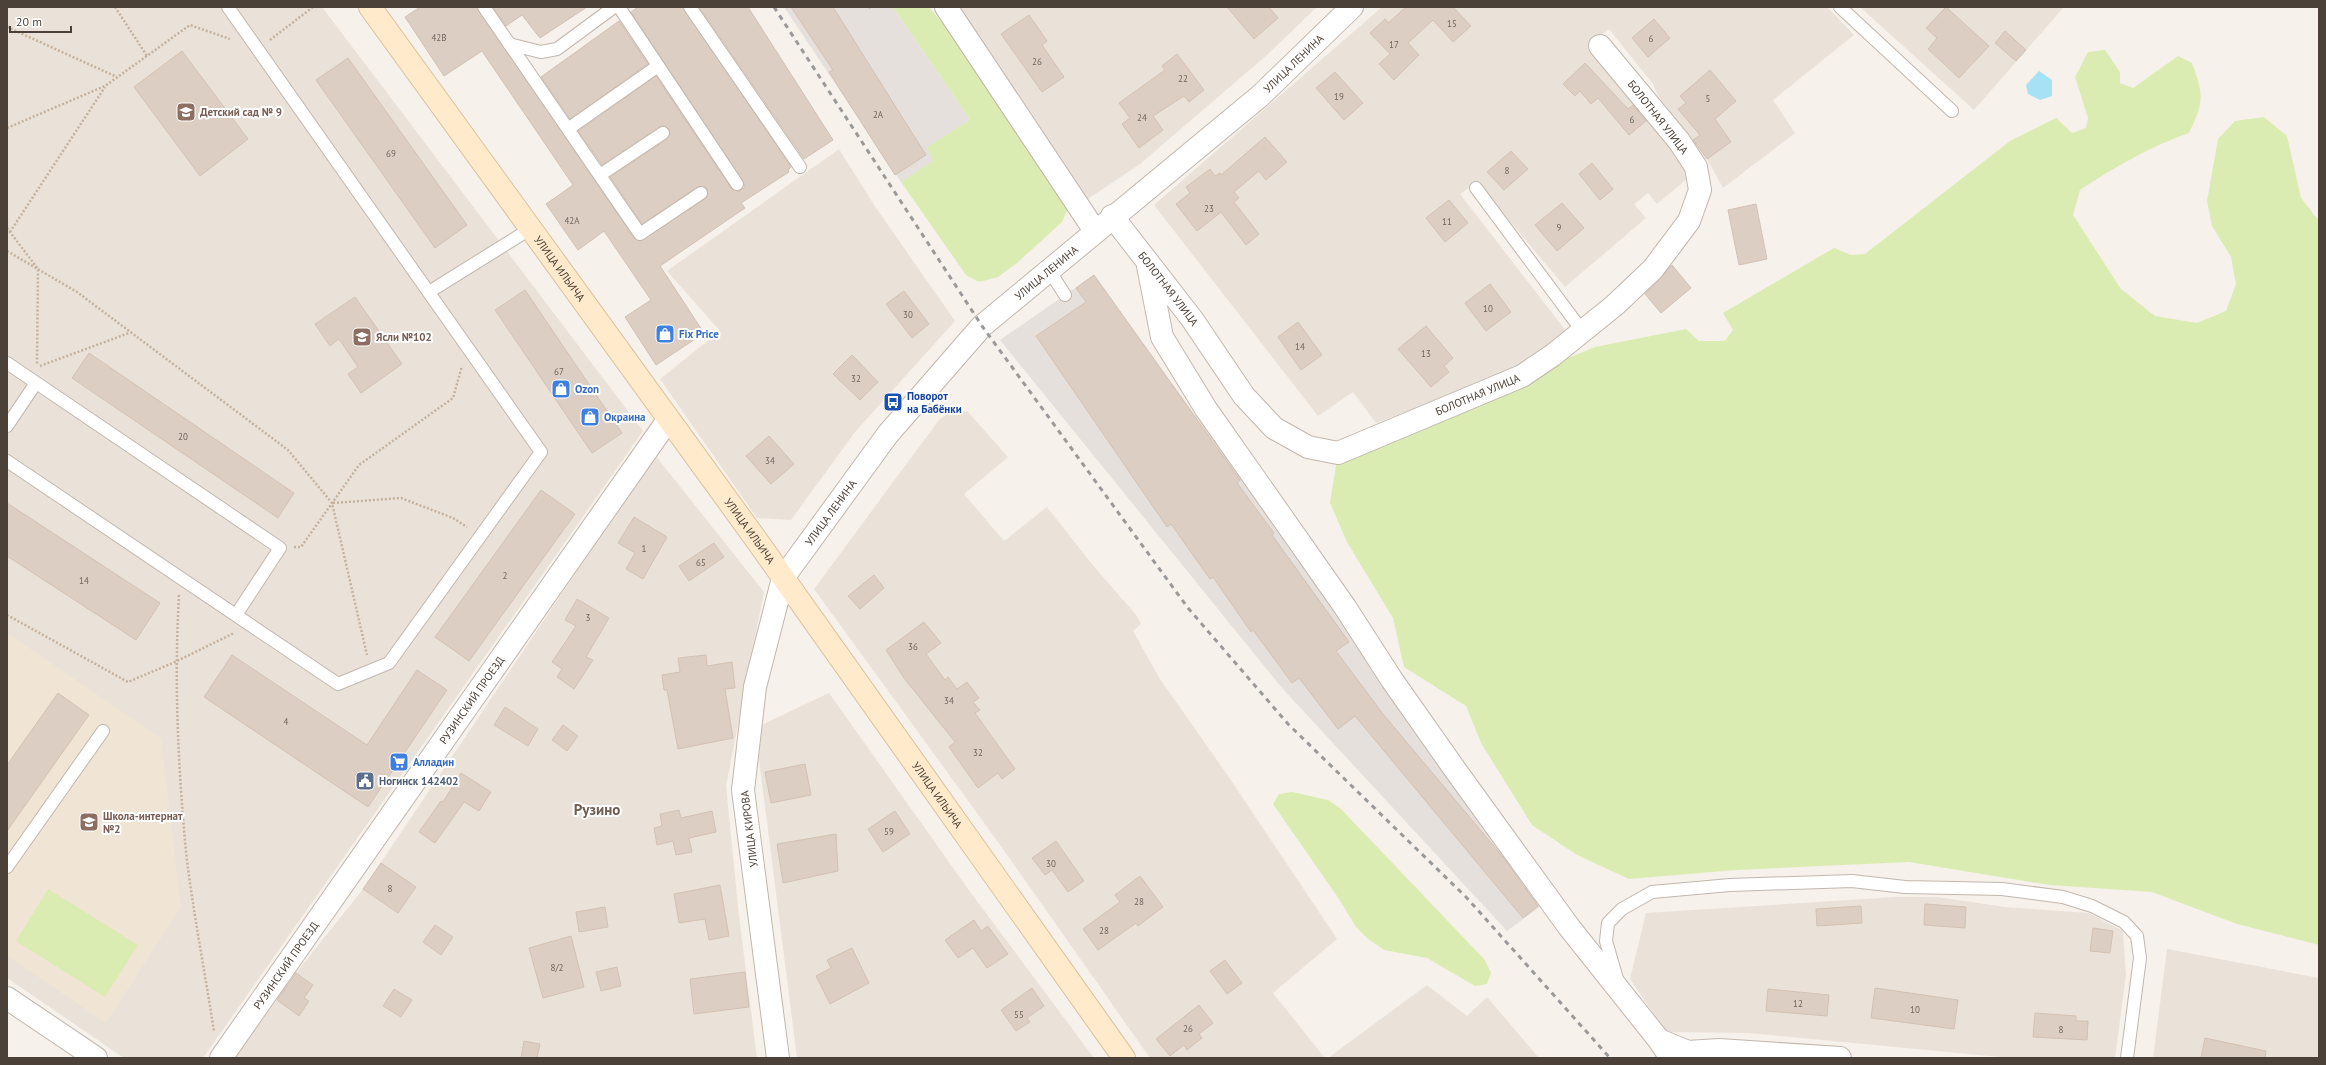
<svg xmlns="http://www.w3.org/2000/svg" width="2326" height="1065" font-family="'PT Sans',sans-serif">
<rect width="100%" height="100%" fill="#f6f1eb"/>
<path fill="#eae2d9" d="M7,7H322L643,431L203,1058H124L7,978Z
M955,7H1317L1267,55L1140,164L1085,201Z
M1382,7H1827L1854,35L1773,100L1795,133L1723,188L1707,159L1658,96L1653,84L1609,29L1589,44L1684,159L1687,179L1657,204L1648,193L1634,204L1646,218L1565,287L1477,182L1460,194L1566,331L1508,374L1376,423L1353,392L1318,416L1154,205Z
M1860,7H2064L1974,110Z
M839,149L874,205L955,321L855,432L791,520L757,518L660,379L720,331L667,271Z
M954,409L968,412L1008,457L964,494L1004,541L1047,507L1091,563L1137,616L1141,624L1133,631L1160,679L1226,773L1337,939L1273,993L1325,1058H1150L998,842L814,589L939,420Z
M655,455L764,592L726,786L739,916L757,1058H235L296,973L363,889Z
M829,693L968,889L1094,1058H797L755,728Z
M1895,897H1937L2005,907L2089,913L2123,931L2126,975L2115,1058H2010L1748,1033L1666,1032L1630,979L1646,913Z
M2167,949L2319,978V1058H2153Z
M1427,985L1467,1016L1487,997L1539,1058H1328Z"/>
<path fill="#e6e0dc" d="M784,7H893L970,120L928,147L934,161L901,182Z
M1094,275L1265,512L1355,641L1380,682L1545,903L1507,931L1282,688L1000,340Z"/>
<path fill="#f0e4d4" d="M7,633L161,738L181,907L106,1023L7,956Z"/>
<path fill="#dbecb2" d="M893,7H929L950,32L1069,206L1062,222L1017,263L998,277L979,282L966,275L901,182L933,161L927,147L970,120Z
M2105,50L2120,72V83L2133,88L2178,56L2192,63C2204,95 2204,102 2189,133C2149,147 2115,167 2080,190L2073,215L2121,289L2155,316L2197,323L2226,311L2236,284L2231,257L2212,226L2207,201L2218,139L2235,121L2264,117L2287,136L2301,198L2319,221V945L2237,924L2152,892L2050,885L1909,862L1736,870L1629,879L1577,855L1532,825L1481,743L1466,706L1404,667L1393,618L1347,542L1330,503L1338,453L1595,347L1686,329L1699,341H1725L1733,330L1723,313L1834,248L1851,255L1865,254L2010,141L2056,118L2072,133L2086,128L2088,118L2075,77L2088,52Z
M1292,792L1328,800L1340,808L1485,960L1491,973L1487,984L1475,986L1427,958L1384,950L1368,939L1356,927L1339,899L1273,804L1279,794Z
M48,889L138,945L105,997L16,941Z"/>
<path fill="#a6e1f5" d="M2039,71L2052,80V96L2040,100L2028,94L2026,85Z"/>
<path fill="#dccec3" stroke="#d4c1b2" d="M420,7H477L634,238L640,241L705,199L708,196L707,189L704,186L697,187L642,224L610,177L667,139L670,133L669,129L663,126L659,127L602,165L578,131L656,76L731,188L738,191L744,188V184L631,12L638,7H683L791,167L788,170L789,172L741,203L745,208L660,266L704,333L656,365L625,317L651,300L604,231L578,250L546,204L573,185L482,51L444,76L405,17Z
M493,7H587L540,38L522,15L506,26Z
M699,7H748L833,140L804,159Z
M791,7H833L926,155L895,175L829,72L833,70Z
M1227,7H1269L1278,18L1254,39Z
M1406,7H1453L1471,26L1453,42L1433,20L1408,43L1419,55L1394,80L1379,64L1390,54L1370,33L1385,19L1388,23Z
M1946,7L1989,46L1959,78L1928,49L1937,38L1926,28Z
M1029,15L1047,41L1042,45L1064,77L1042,92L1001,34Z
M1654,19L1670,38L1648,57L1632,38Z
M619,21L648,64L570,119L541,77Z
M2005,31L2026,50L2016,61L1995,43Z
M182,51L248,139L200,176L134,87Z
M1177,54L1204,90L1189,102L1184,96L1153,116L1163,130L1139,148L1122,124L1130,118L1119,103L1165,70L1162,66Z
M348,58L467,225L435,248L316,80Z
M1585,63L1628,109L1633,105L1646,121L1629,135L1598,98L1591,104L1580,91L1575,96L1563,84Z
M1710,70L1736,101L1715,119L1731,142L1707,159L1693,140L1700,135L1678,109L1686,103L1680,96Z
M1335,72L1363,103L1344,120L1316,88Z
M1265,137L1287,162L1266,180L1259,171L1234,192L1239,198L1234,202L1259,234L1246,245L1221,212L1197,231L1176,204L1190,193L1186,187L1210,169L1215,176L1220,173L1221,175Z
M1511,151L1528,169L1504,190L1487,172Z
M1592,163L1613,189L1600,200L1579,174Z
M1449,200L1468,223L1445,242L1426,218Z
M1562,203L1584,228L1557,251L1535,225Z
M1756,204L1767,259L1739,265L1728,210Z
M1672,265L1691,288L1661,313L1645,294Z
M1094,275L1240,480L1237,483L1274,533L1272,535L1349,642L1336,651L1383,714L1503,857L1538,906L1523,918L1355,716L1338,729L1299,678L1292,683L1253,630L1251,632L1213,577L1210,579L1171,524L1167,527L1036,336L1086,302L1076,288Z
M1490,284L1511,312L1486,331L1465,303Z
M525,290L622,433L592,453L495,310Z
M904,291L929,324L912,338L886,304Z
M355,297L402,364L361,393L348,374L358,367L339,339L330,346L315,324Z
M1298,322L1322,355L1301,370L1278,337Z
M1426,326L1453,358L1444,366L1449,372L1431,387L1398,349Z
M89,353L294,493L278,518L72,378Z
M852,355L878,382L860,400L833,374Z
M769,436L794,464L771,484L746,456Z
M541,490L575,514L469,661L435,637Z
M7,503L160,603L136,640L7,556Z
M634,517L667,537L643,579L626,569L635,553L618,543Z
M714,543L724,557L689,581L679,566Z
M874,575L884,588L860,609L848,596Z
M577,599L609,618L586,657L593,660L574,689L557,677L562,669L552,662L576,626L565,620Z
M924,622L941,643L926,654L945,680L948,677L957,689L967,682L979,698L973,702L980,710L975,713L1015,769L1002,779L998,773L978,788L949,747L955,742L904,678L886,650Z
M232,655L367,745L417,670L447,690L368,807L204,697Z
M706,655L707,666L732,662L735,688L725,689L733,738L678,749L667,690H664L662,675L680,672L678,658Z
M58,693L89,715L7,831V765Z
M505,707L538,729L528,746L494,725Z
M563,725L578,736L567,751L552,740Z
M805,764L811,795L771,803L765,772Z
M461,773L491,792L479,811L464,802L435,843L419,832L441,801L443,802Z
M679,810L681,818L712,811L716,832L689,838L692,852L676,855L673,841L657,845L654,828L662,826L660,814Z
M895,811L910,834L883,852L868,829Z
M836,834L838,871L783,883L777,844Z
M1056,841L1084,881L1068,892L1052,870L1045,875L1032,858Z
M381,863L416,887L398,913L363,889Z
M1140,876L1163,907L1138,926L1136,923L1098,950L1083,929L1120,902L1115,895Z
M720,885L729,936L709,940L705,919L679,923L674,894Z
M1925,904L1966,907L1965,928L1924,925Z
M1861,906L1862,923L1817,926L1816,909Z
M605,907L608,927L579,932L576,912Z
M974,920L981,931L988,926L1008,954L987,968L973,948L958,958L945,940Z
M435,925L453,937L441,955L423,942Z
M2093,928L2113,931L2110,953L2090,951Z
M571,936L584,987L543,998L529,948Z
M852,948L869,983L830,1004L816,976L831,968L827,960Z
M1225,960L1242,983L1227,994L1210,971Z
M617,967L621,986L601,991L596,972Z
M745,972L749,1007L694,1014L690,979Z
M296,973L313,985L304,998L309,1001L299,1016L277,1000Z
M1032,988L1044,1006L1027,1018L1030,1022L1016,1031L1001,1010Z
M1875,988L1958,1000L1954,1029L1871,1018Z
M394,989L412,1000L401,1017L383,1006Z
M1768,989L1829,995L1827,1016L1766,1011Z
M1199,1005L1213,1023L1199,1034L1202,1038L1187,1050L1184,1045L1170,1056L1156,1039Z
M2035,1013L2076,1016V1021H2088L2087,1040L2033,1037Z
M2205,1038L2266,1051L2265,1058H2201Z
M524,1041L540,1044L537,1058H521Z"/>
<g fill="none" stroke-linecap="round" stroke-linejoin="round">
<defs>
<path id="service" d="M484,7L640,234L701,193
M619,7L737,184
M690,7L800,167
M1840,7L1952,111
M509,44L541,52L557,49L614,7
M568,129L658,66
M600,175L663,133
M1476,188L1583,332
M1049,270L1065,295
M429,292L530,229
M7,363L280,548L236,615
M7,426L36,383
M7,461L338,684L389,663L541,452L228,7
M7,867L103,731
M1617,979L1606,941L1608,923L1622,909L1652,892L1730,885L1852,881L1905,887L2002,889L2063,897L2092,906L2124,922L2137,936L2140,958L2127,1058"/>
<g id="minor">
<path d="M946,7L1095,231"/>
<path id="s1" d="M1112,216L1192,319L1244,396L1274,428L1308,447L1338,453L1522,376L1553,355L1615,305L1653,269L1689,221L1700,190L1696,167L1679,141L1600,46"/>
<path d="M1148,266L1162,337L1206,409L1345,607L1392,680L1456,771L1569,927L1659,1040L1671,1058"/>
<path d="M1659,1040L1688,1052L1719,1050L1840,1058"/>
<path id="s2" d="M221,1058L668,420"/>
<path d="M778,1058L743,790L755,687L783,578"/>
</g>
<g id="tertiary">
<path id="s3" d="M783,578L888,434L982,326L1260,96L1352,7"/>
<path d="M7,998L96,1058"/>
</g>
<g id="secondary">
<path id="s4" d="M370,7L755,538L1124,1058"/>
</g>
</defs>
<use href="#service" stroke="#c2b7ad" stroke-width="14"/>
<use href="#minor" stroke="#c2b7ad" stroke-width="24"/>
<use href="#tertiary" stroke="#c2b7ad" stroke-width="24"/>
<use href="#secondary" stroke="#dbc09b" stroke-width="24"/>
<path stroke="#c5b19d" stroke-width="2.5" stroke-dasharray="2 2" stroke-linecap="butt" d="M115,7L147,56
M7,27L117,77
M270,40L313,7
M7,128L105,86L190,25L230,39
M7,228L38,269L37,364
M10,232L105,87
M7,251L77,292L288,450L332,503L367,655
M40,366L129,333
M333,503L401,498L453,518L467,527
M294,547H301L359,465L453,398L462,366
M179,595C174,681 178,766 186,852C193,912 205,972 214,1032
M7,615L128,682L175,662L234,633"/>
<use href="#service" stroke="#fff" stroke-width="12"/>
<use href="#minor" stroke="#fff" stroke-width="22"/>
<use href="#tertiary" stroke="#fff" stroke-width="22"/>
<use href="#secondary" stroke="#ffebcc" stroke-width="22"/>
<path stroke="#9a9a9a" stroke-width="3" stroke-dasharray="5 5" stroke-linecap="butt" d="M774,7L982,326L1188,608L1288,724L1466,897L1610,1058
M869,7H870"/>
</g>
<defs>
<symbol id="school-square" viewBox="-11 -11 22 22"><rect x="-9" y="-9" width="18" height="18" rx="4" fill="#8d6e63" stroke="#fff"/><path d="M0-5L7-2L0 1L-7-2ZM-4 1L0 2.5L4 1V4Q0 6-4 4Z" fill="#fff"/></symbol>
<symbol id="shop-square" viewBox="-11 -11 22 22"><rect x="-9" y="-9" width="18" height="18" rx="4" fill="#3f7fe0" stroke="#fff"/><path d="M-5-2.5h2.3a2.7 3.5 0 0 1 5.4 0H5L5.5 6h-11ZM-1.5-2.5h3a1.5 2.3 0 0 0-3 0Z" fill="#fff"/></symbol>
<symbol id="bus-square" viewBox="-11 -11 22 22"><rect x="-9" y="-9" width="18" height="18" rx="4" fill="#1a4fb4" stroke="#fff"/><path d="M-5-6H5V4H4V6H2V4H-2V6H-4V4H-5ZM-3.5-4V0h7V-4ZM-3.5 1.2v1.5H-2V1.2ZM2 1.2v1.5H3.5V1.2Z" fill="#fff"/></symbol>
<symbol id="supermarket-square" viewBox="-11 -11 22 22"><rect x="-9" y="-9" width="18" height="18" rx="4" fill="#3f7fe0" stroke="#fff"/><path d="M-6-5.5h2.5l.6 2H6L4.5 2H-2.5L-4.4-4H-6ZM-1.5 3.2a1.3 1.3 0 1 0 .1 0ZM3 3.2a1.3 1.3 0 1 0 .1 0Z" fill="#fff"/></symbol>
<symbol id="civic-square" viewBox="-11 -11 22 22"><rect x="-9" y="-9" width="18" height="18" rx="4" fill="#5c6f8a" stroke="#fff"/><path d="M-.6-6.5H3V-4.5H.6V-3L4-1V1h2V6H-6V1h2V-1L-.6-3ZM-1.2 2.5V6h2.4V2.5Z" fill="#fff"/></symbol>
</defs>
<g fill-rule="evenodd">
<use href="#school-square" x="175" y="101" width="22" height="22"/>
<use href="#shop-square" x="654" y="323" width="22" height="22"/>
<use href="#school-square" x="351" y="326" width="22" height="22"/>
<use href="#shop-square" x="550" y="378" width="22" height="22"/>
<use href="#bus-square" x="882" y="391" width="22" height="22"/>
<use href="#shop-square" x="579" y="406" width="22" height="22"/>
<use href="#supermarket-square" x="388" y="751" width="22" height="22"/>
<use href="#civic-square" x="354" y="770" width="22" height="22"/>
<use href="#school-square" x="78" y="811" width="22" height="22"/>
</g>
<g text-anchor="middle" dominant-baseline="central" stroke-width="4" stroke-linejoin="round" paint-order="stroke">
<g font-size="9" fill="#6f645b">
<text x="1452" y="23">15</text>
<text x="439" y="37">42В</text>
<text x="1651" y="38">6</text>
<text x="1394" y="44">17</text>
<text x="1037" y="61">26</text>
<text x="1183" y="78">22</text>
<text x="1339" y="96">19</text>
<text x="1708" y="98">5</text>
<text x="878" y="114">2А</text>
<text x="1142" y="117">24</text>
<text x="1632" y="119">6</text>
<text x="391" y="153">69</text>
<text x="1507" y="170">8</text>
<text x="1209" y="208">23</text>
<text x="572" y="220">42А</text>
<text x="1447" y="221">11</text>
<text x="1559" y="227">9</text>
<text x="1488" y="308">10</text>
<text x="908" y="314">30</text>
<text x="1300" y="346">14</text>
<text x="1426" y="353">13</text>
<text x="559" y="371">67</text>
<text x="856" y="378">32</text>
<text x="183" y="436">20</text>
<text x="770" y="460">34</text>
<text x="644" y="548">1</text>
<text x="701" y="562">65</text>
<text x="505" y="575">2</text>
<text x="84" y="580">14</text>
<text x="588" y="617">3</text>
<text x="913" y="646">36</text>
<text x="949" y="700">34</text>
<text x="286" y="721">4</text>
<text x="978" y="752">32</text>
<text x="889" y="831">59</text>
<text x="1051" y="863">30</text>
<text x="390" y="888">8</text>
<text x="1139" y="901">28</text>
<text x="1104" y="930">28</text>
<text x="557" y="967">8/2</text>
<text x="1798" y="1003">12</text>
<text x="1915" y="1009">10</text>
<text x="1019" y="1014">55</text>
<text x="1188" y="1028">26</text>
<text x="2061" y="1029">8</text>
</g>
<g font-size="11" fill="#4b4138" stroke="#fff">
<text stroke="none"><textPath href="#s3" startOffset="729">УЛИЦА ЛЕНИНА</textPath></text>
<text transform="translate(1658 117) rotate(52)">БОЛОТНАЯ УЛИЦА</text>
<text stroke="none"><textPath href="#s4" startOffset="323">УЛИЦА ИЛЬИЧА</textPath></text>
<text stroke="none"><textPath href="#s3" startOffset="405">УЛИЦА ЛЕНИНА</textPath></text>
<text stroke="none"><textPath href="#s1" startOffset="92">БОЛОТНАЯ УЛИЦА</textPath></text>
<text stroke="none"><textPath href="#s1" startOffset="488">БОЛОТНАЯ УЛИЦА</textPath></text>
<text stroke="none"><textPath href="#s3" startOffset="81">УЛИЦА ЛЕНИНА</textPath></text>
<text stroke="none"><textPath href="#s4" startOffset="647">УЛИЦА ИЛЬИЧА</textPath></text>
<text stroke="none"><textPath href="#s2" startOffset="437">РУЗИНСКИЙ ПРОЕЗД</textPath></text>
<text stroke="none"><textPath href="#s4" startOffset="971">УЛИЦА ИЛЬИЧА</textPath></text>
<text transform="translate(749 829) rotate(-97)">УЛИЦА КИРОВА</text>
<text stroke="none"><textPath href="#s2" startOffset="113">РУЗИНСКИЙ ПРОЕЗД</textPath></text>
</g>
<g font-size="11" font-weight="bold" fill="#785e54" stroke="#fff" text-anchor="start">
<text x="200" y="112">Детский сад № 9</text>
<text x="376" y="337">Ясли №102</text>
<text x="103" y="816">Школа-интернат<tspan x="103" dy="13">№2</tspan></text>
</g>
<g font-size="11" font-weight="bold" fill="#366cbe" stroke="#fff" text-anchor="start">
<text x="679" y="334">Fix Price</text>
<text x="575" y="389">Ozon</text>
<text x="604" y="417">Окраина</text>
<text x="413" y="762">Алладин</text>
</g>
<g font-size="11" font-weight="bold" fill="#164399" stroke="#fff" text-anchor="start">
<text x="907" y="396">Поворот<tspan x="907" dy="13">на Бабёнки</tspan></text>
</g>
<g font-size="11" font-weight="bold" fill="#4e5e75" stroke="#fff" text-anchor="start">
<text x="379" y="781">Ногинск 142402</text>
</g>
<g font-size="15" font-weight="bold" fill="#6f5d4f" stroke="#fff">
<text x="597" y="809">Рузино</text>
</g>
</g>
<rect width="2326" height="1065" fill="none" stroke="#4b4138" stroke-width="16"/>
<path d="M10 26v6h61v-6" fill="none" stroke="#4b4138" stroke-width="2"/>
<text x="16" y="26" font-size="12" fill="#4b4138" stroke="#ffffff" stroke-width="3" paint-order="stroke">20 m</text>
</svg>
